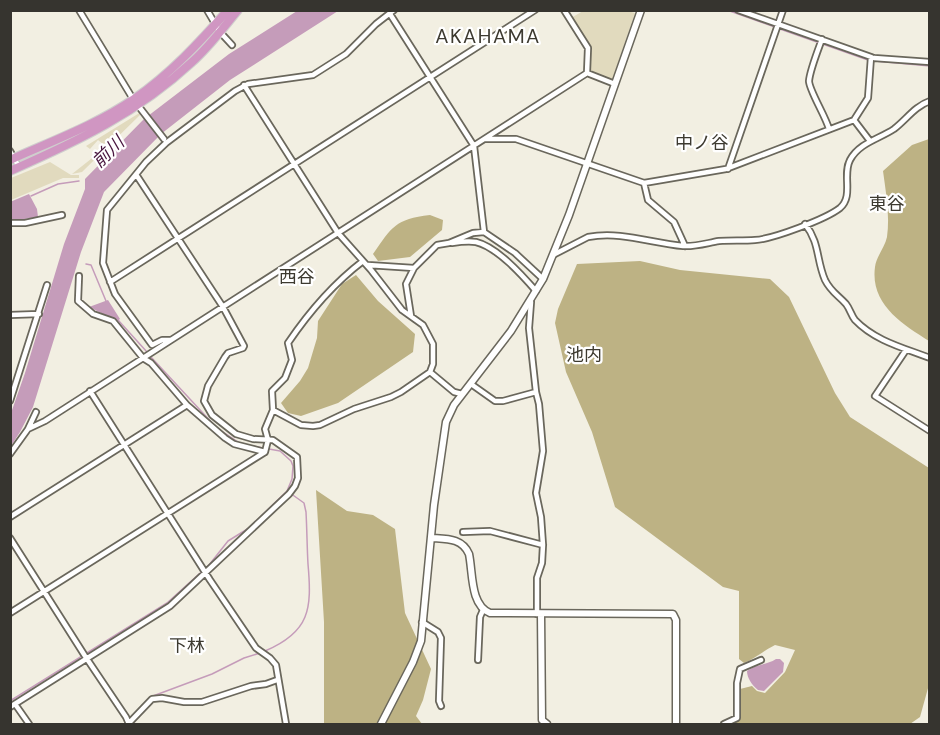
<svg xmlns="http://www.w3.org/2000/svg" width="940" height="735" font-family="'DM Sans','Noto Sans JP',sans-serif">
<rect width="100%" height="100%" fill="#f2efe2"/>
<path fill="#e1dabe" d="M583,11H628L635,13L612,80L590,72V47L571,18Z
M141,112V114L82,172L72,174L96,155L104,145L98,140L90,149L86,146Z
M50,162L71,175H79V178H63L11,200V178Z"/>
<path fill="#bdb284" d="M929,139H930L929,341C902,324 870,304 875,267C876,257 885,247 887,237C890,215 886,193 883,171L912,145Z
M430,215L443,220L442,230L410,257L378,261L373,254C392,227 395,219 430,215Z
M640,261L680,270L770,279L789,297L835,393L850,417L929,468L930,681L920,717L910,724H729L738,719L740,689L752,686L757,691L765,693L785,672L795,650L775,645C763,651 756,658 744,663L739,659V591L723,587L615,507L592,432L566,372L555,323L558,309L577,264Z
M356,275L378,301L415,334L413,352L338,403L301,416L288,413L281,403L300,381L308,368L317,338L318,321L342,284Z
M316,490L347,511L373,515L395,529L405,613L431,669L423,700L416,716L422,724H324V622Z"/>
<path fill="#c59cba" d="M297,11H338L230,80L161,134L104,192L81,252L33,407L20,432L11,446V413L25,373L64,244L85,189V179L144,119L229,54Z
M29,194L37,209L38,217L11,221L10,202Z
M108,300L120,319L117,321L89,307Z
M776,659H780L784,663L783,672L764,691L758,690C752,685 747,678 747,671C756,664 767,665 776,659Z"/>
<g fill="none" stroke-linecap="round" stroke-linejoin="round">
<path stroke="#c59cba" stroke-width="1.5" d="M727,10L775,27
M780,29L868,60
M875,61L930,66
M31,196L58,184L79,181
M86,264L91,265L106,301
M118,320L147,352
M150,356L214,425
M265,651C310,632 312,609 308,564C307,547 307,530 306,512L304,503L290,493
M10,701L167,603L209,565L228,541L249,528L287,491L292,479L293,466L291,461L280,451L241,444L217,428
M131,717L153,696L212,674L244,658L260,653"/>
<defs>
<path id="minor" d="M79,10L133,99L164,139
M207,10L220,32L232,45
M564,10L588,48L587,73
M738,10L874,58L930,62
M390,14L474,146L484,232
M822,39C818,50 810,70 809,81C809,90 826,117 829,129
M587,73L615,84
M244,85L338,233L371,270L402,310L423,325L433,344V364L430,372L401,392L391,397L354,409L320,425L313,426L301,425L273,410
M854,120L870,141
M485,139H516L644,183L726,169L854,120L868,98L871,57
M10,151L19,167
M728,169L783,10
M644,183L648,200L674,222L685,246
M10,223H25L62,215
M805,224C820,243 816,259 825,280C831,292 838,295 846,304C850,309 851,315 855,320C875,341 904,348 930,358
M452,243C459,242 468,241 476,242C497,247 522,275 536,291
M553,255L588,237C621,231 651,243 683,246C695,247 707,243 719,241C731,240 743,241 755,240C773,239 826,219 840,208C854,196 842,175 850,160C859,143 879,139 894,129C906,120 915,106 930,101
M368,265L414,268L437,245L449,243L473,233L484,232L515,253L543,279
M79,276L78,301L93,314L113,321L143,358L151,363L187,405L225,438L234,444L265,452
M110,282L535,10
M531,302L529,328L536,392L539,404L543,451L536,493L541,517L543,545L542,563L537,578V614
M10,315L39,314
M411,316L406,284L414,268
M170,340H162L152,345L115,294L103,263L107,210L146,162L166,143L235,91L248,84L313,75L346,54L376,24L394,10
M906,350L875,396L930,431
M430,372L454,392L462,394
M471,384L495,401H503L536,392
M90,391L210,580L256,648L270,658L276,665L286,724
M10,401L47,285
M28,429L45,421L587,73
M10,454L28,429L36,412
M10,517L187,405
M463,532L490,531L543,545
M10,538L85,656L126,717L129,724
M10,613L265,452L268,440L265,429L273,410L272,391L285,378L292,360L288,343C309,312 333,284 363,261
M422,622L438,632L441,638L439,701L441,706
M478,660L480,617L483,610
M15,704L29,724
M10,707L170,606L289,494L295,486L298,478L297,457L273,440L253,439L236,434L212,415L204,401L208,386L225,357L228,353L243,348L244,346L223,307L137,176
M129,723L152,699L162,698L184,702H202L251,686L266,684L277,680
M724,724L737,718V683L740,669L761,660"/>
<path id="tertiary" d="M432,538C447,539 462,538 469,554C473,573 470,605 490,613L673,614L676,620V724
M541,614L542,720L547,724
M381,724L413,662L421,641L434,505L446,422L454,405L511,331L543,279L569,215L641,10"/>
<path id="trunk" d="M10,160C52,141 96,125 134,99C170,74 199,43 228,10
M10,171C78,141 137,113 192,62C209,47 223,28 238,10"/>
</defs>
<use href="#minor" stroke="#6a675c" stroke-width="8"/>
<use href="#tertiary" stroke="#6a675c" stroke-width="9"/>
<use href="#trunk" stroke="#cfcecd" stroke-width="10"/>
<use href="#minor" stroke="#fff" stroke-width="4.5"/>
<use href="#tertiary" stroke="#fff" stroke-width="6"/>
<use href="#trunk" stroke="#d096c2" stroke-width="8"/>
</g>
<g text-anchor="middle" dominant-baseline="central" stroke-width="4.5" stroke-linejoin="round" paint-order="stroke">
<g font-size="18" fill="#3d3a30" stroke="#fff">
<text x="702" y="143">中ノ谷</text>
<text x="887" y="204">東谷</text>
<text x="297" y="277">西谷</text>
<text x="584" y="355">池内</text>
<text x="187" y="646">下林</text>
</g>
<g font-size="18" font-style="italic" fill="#47153e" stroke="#fff">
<text transform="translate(108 152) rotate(-44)">前川</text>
</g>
<g font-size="20" letter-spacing="1.5" fill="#3d3a30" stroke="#fff">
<text x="488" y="36">AKAHAMA</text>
</g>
</g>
<rect width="940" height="735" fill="none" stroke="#36342f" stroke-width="24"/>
</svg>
